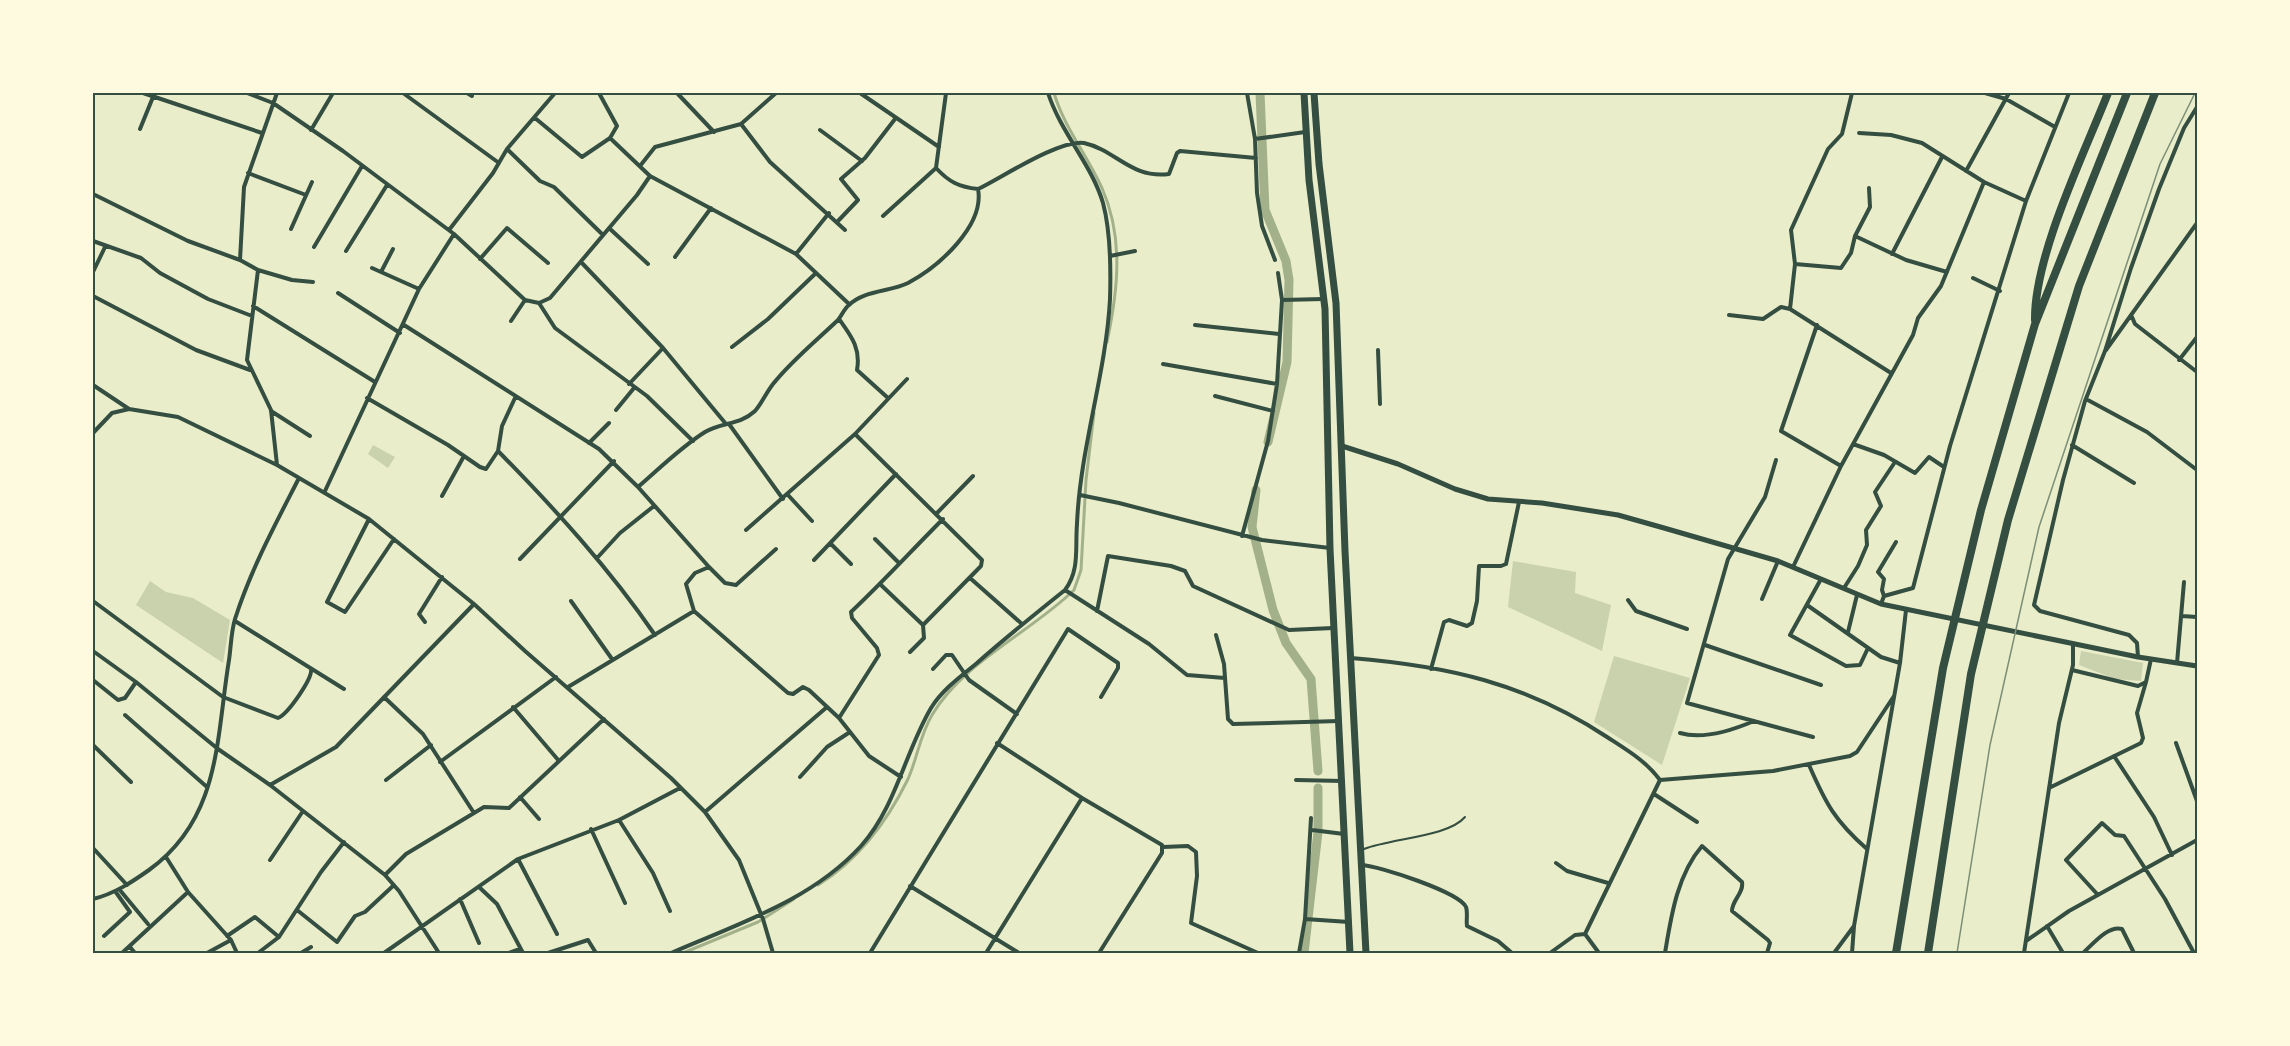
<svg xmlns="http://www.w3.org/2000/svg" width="2290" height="1046" font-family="'Times New Roman',serif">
<rect width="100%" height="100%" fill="#e9edc9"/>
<path fill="#cad2ad" d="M373,445L395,457L388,468L368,454Z
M1513,561L1576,572L1575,593L1611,605L1602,651L1508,607Z
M150,581L166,592L193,598L230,620L223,663L136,605Z
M2081,651L2143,663L2141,681L2115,679L2079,665Z
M1614,656L1690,678L1662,765L1594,722Z"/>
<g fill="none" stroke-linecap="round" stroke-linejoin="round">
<path stroke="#a3b18a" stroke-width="3" d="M1054,93C1064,127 1087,155 1102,188C1124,238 1118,290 1107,342
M818,885C858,860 887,822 908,779C917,759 920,735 932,715C964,661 1030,633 1074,590L1081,570L1086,480L1094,413
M683,953L758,922L794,899"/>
<path stroke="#a3b18a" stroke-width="9" d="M1260,93L1265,210L1286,261L1289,280L1287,362L1268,442
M1256,490L1252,527L1273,610L1286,643L1311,679L1318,771
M1304,953L1318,832V788"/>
<path stroke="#344e41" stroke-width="2" d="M1364,849C1392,838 1448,837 1465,817"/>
<path stroke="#344e41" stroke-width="4" d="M143,93L262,133
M247,93L273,103L343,151L454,234L525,300L539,303L550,298L637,195L650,176L610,138L582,157L535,118
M277,93L244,187L240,260L258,270L247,360L271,410L277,465
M403,93L499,163
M467,93L472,96
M599,93L617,126L610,138
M677,93L714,132
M860,93L939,147
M946,93L936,168C949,182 959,187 978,189
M1247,93L1255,139L1257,193L1262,226L1275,260
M1985,93L2006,99L2055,127
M741,124L770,162L845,230
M140,129L153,97
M311,130L333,93
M820,130L862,161
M1859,133L1891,135L1922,143L1984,182L2026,201
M1255,139L1305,132
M507,149L540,181L554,187L603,235
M640,166L655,147L741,124L776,93
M1966,171L2009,93
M248,173L306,195
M650,176L796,254L849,304
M978,189C1001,178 1060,139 1084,143C1116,150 1131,179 1169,174L1177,153L1180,151L1256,158
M93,194L188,241L240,260
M883,216L936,168
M838,221L858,200L841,179L865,158L895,119
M609,228L648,264
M291,229L312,182
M449,230L493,173L507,149L555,93
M1855,236L1870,207L1869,188
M93,241L141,258L160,273L208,299L252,316
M314,247L362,166
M346,251L387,185
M796,254L829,213
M1892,254L1942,157
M1110,256L1135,251
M675,257L711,208
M480,259L507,228L548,263
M581,262L663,348L726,424
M1795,264L1841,268L1851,253L1855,236L1906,260L1947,272
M372,268L419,289
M258,270L292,280L313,282
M93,272L105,247
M381,272L393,249
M1973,278L2000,291
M338,293L400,333
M93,296L196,350L250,370
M1282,300L1323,299
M539,303L555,328L647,396L693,441
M253,306L375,382
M1790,309L1795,264L1791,230L1828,149L1842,134L1852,93
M1729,315L1763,319L1781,307L1790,309L1891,373
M2132,317L2135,324L2197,372
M839,319C851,336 861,348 857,370L888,398
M511,321L525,300
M404,325L599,449L638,487L709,567L695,573L686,584L694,611L568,687
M1195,325L1279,334
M1817,325L1781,431L1841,466
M732,347L768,319L816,273
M1378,350L1380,404
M2106,350L2197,223
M2179,360L2197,337
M1163,364L1277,384
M629,384L663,348
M93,385L129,409
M1215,396L1273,411
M367,398L448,445L480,467L486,469L498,451
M515,398L502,426L498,451C555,509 609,568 655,635
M2086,399L2147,432L2197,470
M616,410L634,388
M271,411L310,436
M729,424L783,499
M93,433L112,413L129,409L178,417L277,465L369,519L474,604L525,651L671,778L705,812L739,860L763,919L773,953
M855,434L982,560L981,566L923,625L881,585
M589,443L609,423
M1853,444L1884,455L1915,473L1929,457L1944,467
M2072,445L2134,483
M1776,460L1765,497L1728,559L1687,703L1813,737
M638,487C660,468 681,447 705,432C722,422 740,425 755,411C762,403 766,393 773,384C792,360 816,341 838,320C842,315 844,309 849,305C864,290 890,292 908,283C938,267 985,226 978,189
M325,491L419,289L454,234
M788,495L812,521
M1080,495L1119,503L1262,540L1330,548
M442,496L464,456
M937,513L973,476
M369,519L327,602L345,612L394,539
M746,530L855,434L907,379
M1242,536L1268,441L1277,384L1282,300L1278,273
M875,539L899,563
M831,544L851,564
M597,558L620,533L654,506
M520,559L614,461
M814,560L896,474
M709,567L725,583L736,585L776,549
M1793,567L1841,466L1913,335L1918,318L1941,286L1984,182
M2197,571V572
M970,578L1022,624
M1821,579L1790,635L1846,666L1860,665L1868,648
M1844,588L1858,566L1867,545L1866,530L1881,506L1875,492L1895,462
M1065,590L1149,644L1187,675L1225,678
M1884,596L1882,590L1884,579L1878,572L1896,542
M1762,599L1778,561
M1628,600L1636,611L1687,629
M93,601L223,697L278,718C288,714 313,678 311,669
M571,601L612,659
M1881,604L1884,596L1913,588L1950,446L2026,201L2069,93
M1807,605L1881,657L1900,663
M694,611L788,693L793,694L803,687L809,690L839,718L869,756L901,777
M1097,611L1108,556L1171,566L1185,571L1193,586L1289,630L1333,628
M2182,616L2197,617
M235,621L344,689
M425,622L419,614L442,577
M1848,632L1857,595
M1216,635L1224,664L1228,719L1233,724L1339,721
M1705,645L1821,685
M93,651L136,682L125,698L118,700L93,680
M910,652L924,638L923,625
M2138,657L2137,643L2129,635L2040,611L2034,605L2063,480L2085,401L2105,351L2131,268L2159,189L2184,128L2197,107
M1351,658C1448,666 1525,683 1607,737C1627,750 1646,761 1660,780
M2177,663L2184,582
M933,669L946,655H952L969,680L1017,714
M1431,669L1444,622L1449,620L1467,626L1472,623L1477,601L1479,566H1501L1506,564L1519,502
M2072,670L2138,686L2146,682L2151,659
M136,682L218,749L270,785L385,875L399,891L439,953
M384,697L423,734L474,813
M513,707L559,761
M125,715L207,787
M839,718L879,655L877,648L852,618L851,612C883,582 912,550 943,519
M1680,733C1703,740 1733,730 1754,721
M997,743L1082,798L1162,845V853L1099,953
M2176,743L2197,801
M93,745L131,782
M2114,756L2154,817L2172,855
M440,762L556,677
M1809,765C1826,804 1835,821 1867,849
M800,777L827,747L850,732
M386,780L431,745
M1296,780L1343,781
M1660,780L1773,771L1850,756L1857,752L1894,696
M270,785L336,747L474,604
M2049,788L2141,743L2143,738L2137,713L2146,682
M1654,794L1697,822
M520,797L539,819
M705,812L827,707
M619,820L653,873L670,911
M591,829L625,903
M1312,830L1344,834
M1163,847L1188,846L1196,852L1197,876L1191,923L1258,953
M93,848L127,885
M166,857L188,892L231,940L237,953
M518,859L557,934
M270,860L303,811
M1556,863L1567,871L1608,883
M1362,865C1379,866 1459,892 1466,907C1468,912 1466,921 1467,926L1498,941L1512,953
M385,875L406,854L484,807L509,808L604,719
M910,886L1019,953
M479,887L497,904L523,953
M119,889L148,924
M2098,895L2066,860L2102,823L2115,835L2124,836L2165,899L2194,953
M93,899C114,894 132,882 149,870C221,818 216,739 229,660C231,647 231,632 235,619C251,569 275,525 299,478
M460,899L479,943
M297,910L337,942L355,916L365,912L394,885
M1305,919L1349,922
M2047,926L2063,953
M1585,934L1660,780
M1585,934L1599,953
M104,936L130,912L115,891
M227,936L255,917L279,937
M2026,941L2069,911L2197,840
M130,947L135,953
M122,953L188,892
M207,953L231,940
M258,953L279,937L321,872L344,842
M301,953L311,947
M384,953L518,859L619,820L680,788
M509,953L520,949
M548,953L588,940L596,953
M671,953C737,924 811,901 861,846C896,807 905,752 931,708C942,690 961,676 977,663C1005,638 1035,614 1065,590C1080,570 1075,548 1077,524C1080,448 1106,374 1110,299C1111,268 1111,233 1103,203C1092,165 1061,133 1048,93
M870,953L1068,629L1118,663V668L1101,697
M986,953L1082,798
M1299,953L1305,919L1311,818
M1550,953L1575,935L1585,934
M1665,953C1671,917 1677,875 1702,846L1742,882C1744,893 1732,900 1732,911L1768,940L1770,943L1767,953
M1834,953L1854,926L1900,663L1906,610
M1852,953L1854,926
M2024,953L2059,723L2073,665V644
M2083,953C2093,944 2108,925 2122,929L2134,953"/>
<path stroke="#344e41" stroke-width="5" d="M1342,446L1398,464L1455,489L1488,499L1542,503L1618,515L1664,528L1778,561L1881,604L2138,657L2197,666"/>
<path stroke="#344e41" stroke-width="7" d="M1304,93L1309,180L1325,309L1330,549L1350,953
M1314,93L1319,164L1336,303L1345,551L1366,953"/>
<path stroke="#344e41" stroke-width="8" d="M2035,320C2034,256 2084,154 2108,93
M1896,953L1943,668L1981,510L2035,324L2127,93
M1928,953L1971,674L2008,520L2079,286L2155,93"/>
<path stroke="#7c8e77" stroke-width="1.5" d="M1957,953L1990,745L2039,527L2160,164L2195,93"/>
</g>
<rect width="2290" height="1046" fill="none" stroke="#fefae0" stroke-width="189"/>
<rect x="94" y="94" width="2102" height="858" fill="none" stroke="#344e41" stroke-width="2"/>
</svg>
